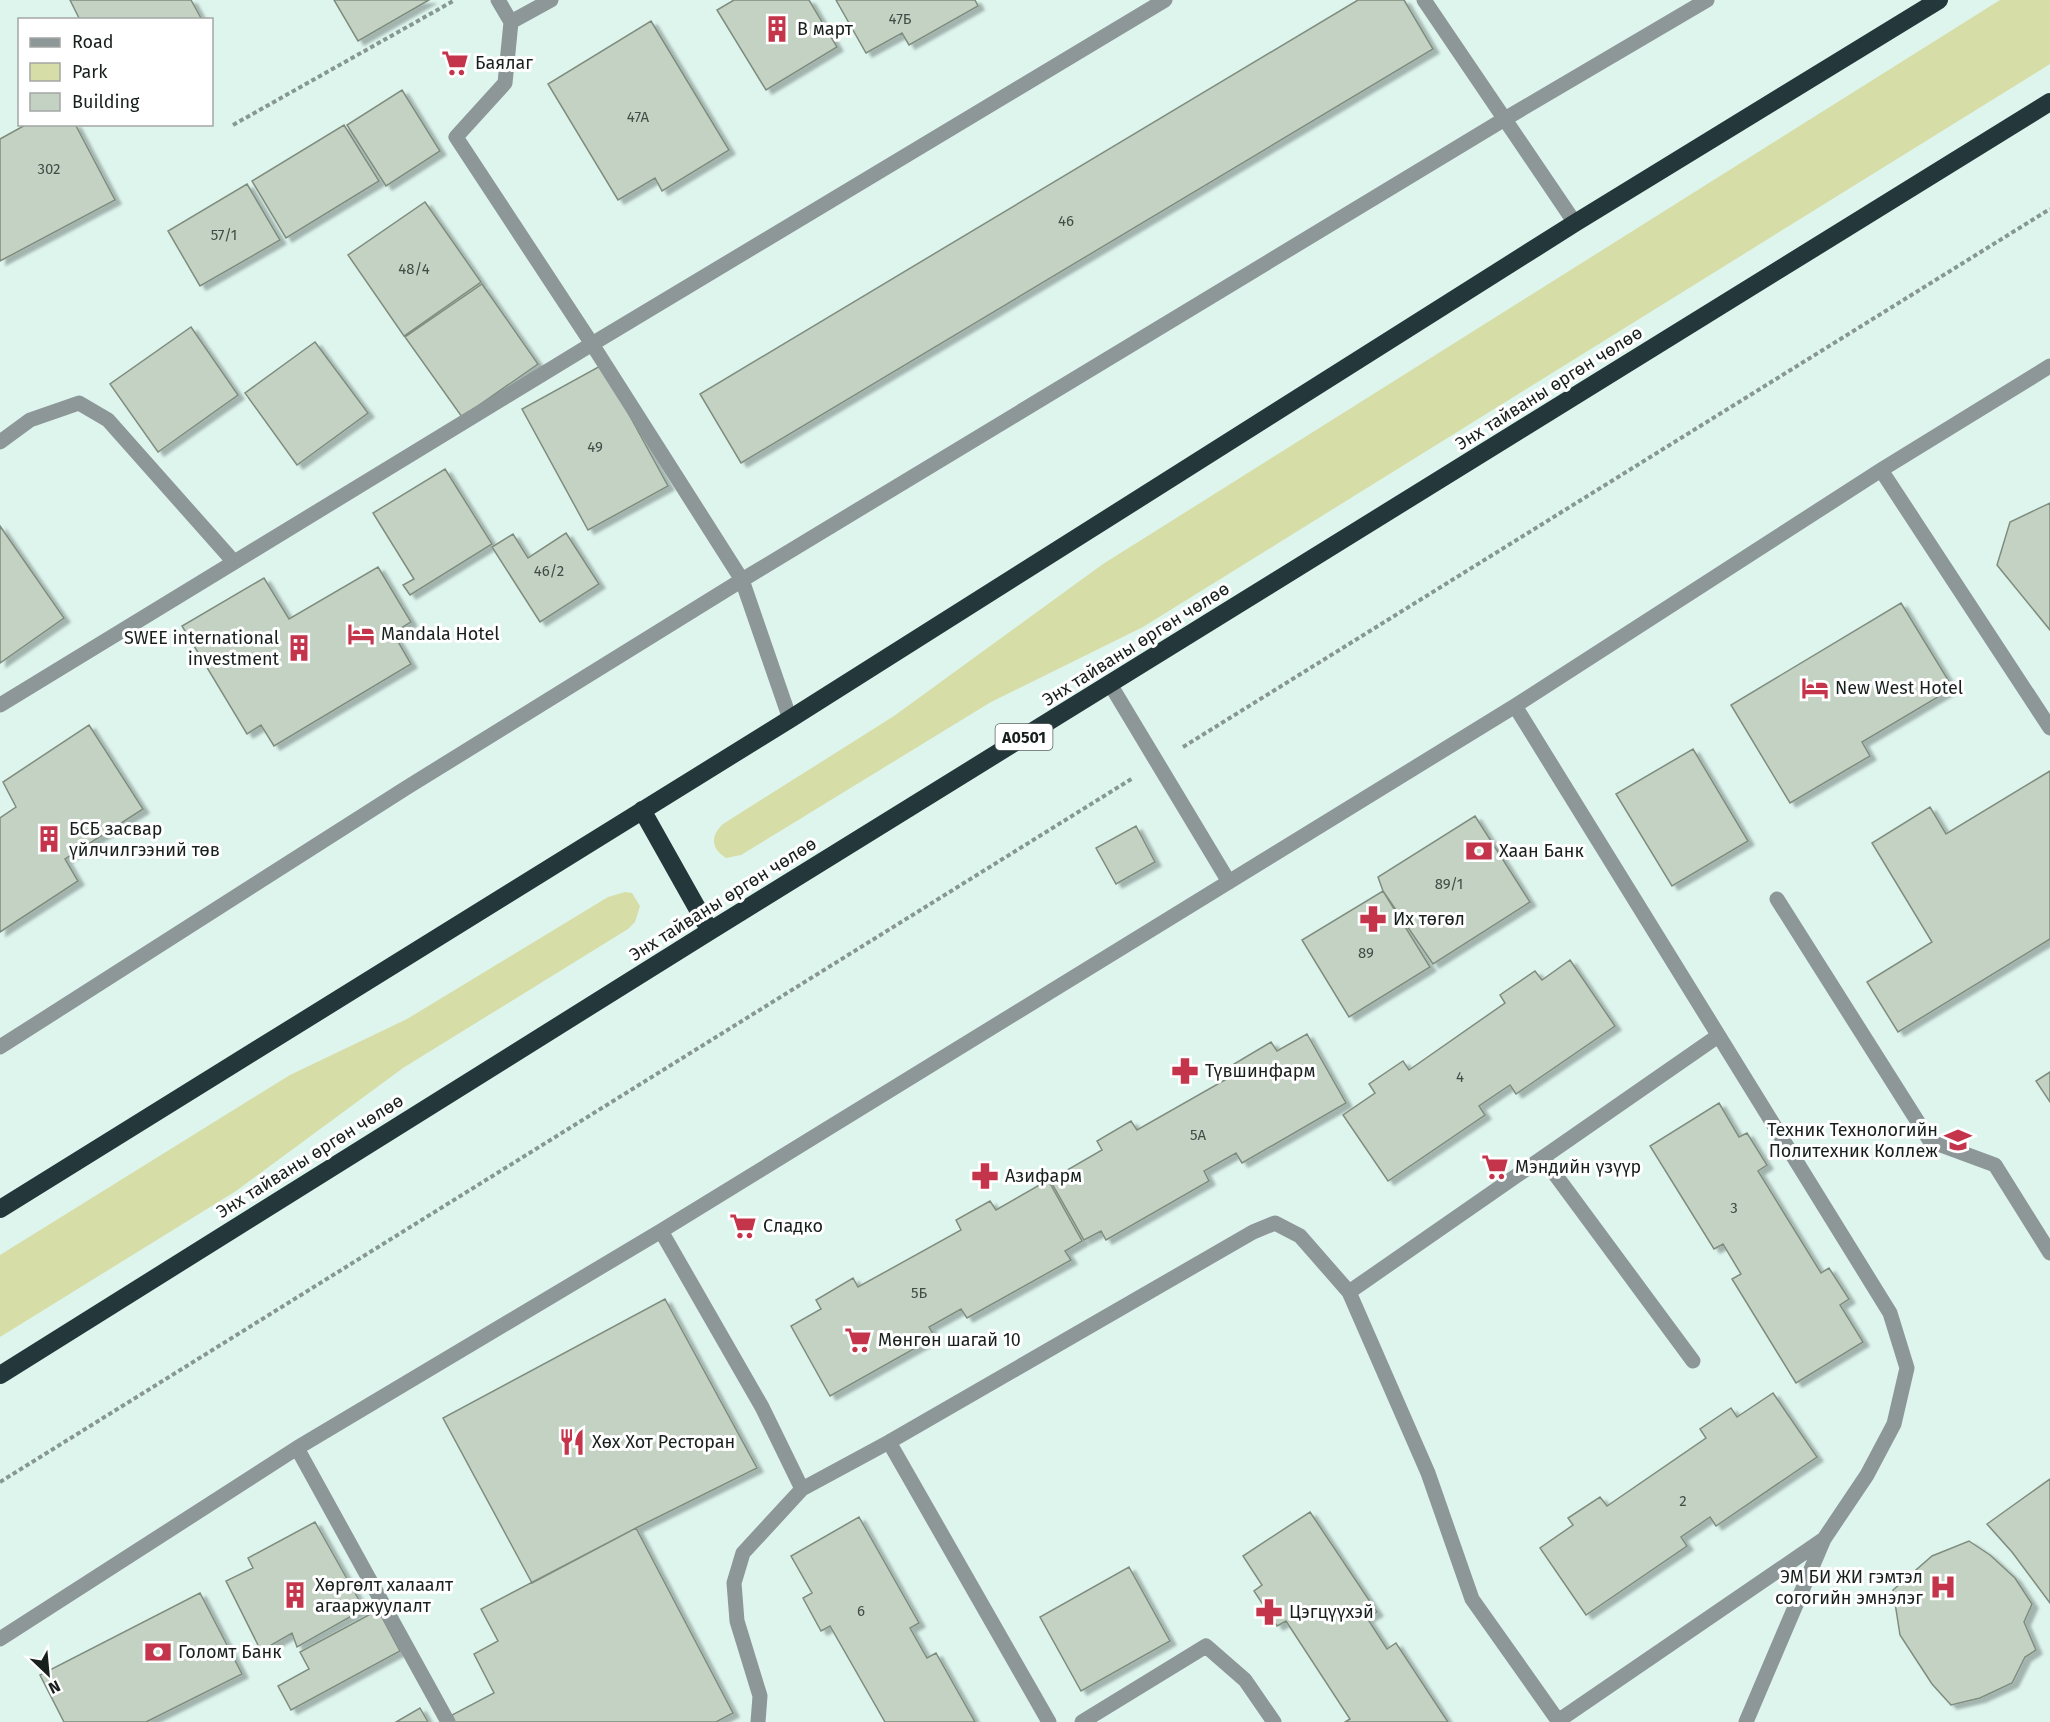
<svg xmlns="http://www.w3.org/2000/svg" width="2050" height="1722" font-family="'Fira Sans',sans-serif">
<defs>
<filter id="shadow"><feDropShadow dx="6" dy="4" stdDeviation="1.5" flood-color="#0004"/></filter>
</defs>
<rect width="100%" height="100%" fill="#def5ee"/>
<path fill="#d7dda6" d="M2000,0H2050V64L1143,627L991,702L741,855L726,858C711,849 710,836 723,824L894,716L1103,564Z
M625,892L632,893L640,906L635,922L628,929L403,1068L236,1191L0,1337V1255L290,1075L407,1019L608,897Z"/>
<path fill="#c4d2c3" stroke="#7f8d7f" stroke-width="1.5" filter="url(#shadow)" d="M70,0H191L202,20H80Z
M334,0H429L358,41Z
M734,0H809L837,47L766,90L717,10Z
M836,0H975L978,6L909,45L902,33L866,53Z
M1358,0H1404L1433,49L741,463L700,394Z
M651,21L729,150L662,191L655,178L618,200L548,84Z
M402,90L440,151L386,186L347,125Z
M27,124H75L115,200L0,261V139Z
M344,125L379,181L286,238L252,181Z
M247,184L280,240L200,286L168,231Z
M425,202L481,282L404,336L348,255Z
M482,284L538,364L462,417L405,337Z
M191,327L238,395L158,452L110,384Z
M315,342L368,413L297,465L245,393Z
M602,365L668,486L588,530L522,409Z
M445,469L492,544L410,595L403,585L414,579L373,513Z
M2050,503V630L1997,565L2010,522Z
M0,526L64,618L0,663Z
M566,533L599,584L540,622L492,547L513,534L528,558Z
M378,567L411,622L393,633L411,664L274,746L261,725L247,734L182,626L264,578L289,619Z
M1901,603L1953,688L1862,742L1870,756L1790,803L1731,705Z
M89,725L143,809L65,859L78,881L0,932V818L16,807L3,782Z
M1693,749L1748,841L1672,886L1616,794Z
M2050,771V939L1898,1032L1867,982L1932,942L1872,843L1930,807L1946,834Z
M1475,816L1530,902L1433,964L1383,891L1378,877Z
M1136,826L1155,862L1116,884L1096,848Z
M1383,891L1430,967L1349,1017L1302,940Z
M1570,960L1615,1026L1516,1094L1510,1085L1479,1106L1485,1115L1388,1181L1343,1115L1375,1093L1369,1084L1403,1061L1409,1070L1505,1003L1500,995L1535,971L1542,980Z
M1307,1034L1346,1103L1242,1163L1236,1153L1204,1171L1209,1181L1106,1240L1101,1231L1084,1240L1050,1180L1102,1150L1097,1141L1131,1121L1137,1130L1239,1072L1234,1064L1271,1042L1277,1051Z
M2050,1072V1102L2036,1081Z
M1719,1103L1739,1137L1747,1133L1767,1165L1758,1171L1821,1273L1829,1268L1849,1299L1840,1305L1863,1342L1796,1383L1732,1279L1741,1274L1723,1244L1714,1249L1650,1146Z
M1048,1180L1082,1241L1065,1251L1071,1260L967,1318L961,1309L929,1327L935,1337L830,1396L791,1326L821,1309L816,1300L853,1278L858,1287L961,1230L956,1220L990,1201L996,1210Z
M665,1299L757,1468L636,1528L532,1583L443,1418Z
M1773,1393L1817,1457L1716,1526L1710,1517L1681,1537L1687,1546L1586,1615L1540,1548L1573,1525L1568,1518L1600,1497L1607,1506L1706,1438L1700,1429L1731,1408L1737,1417Z
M2050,1479V1603L2012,1552L1987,1524Z
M1310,1512L1377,1612L1367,1618L1387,1649L1396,1643L1448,1722H1345L1350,1719L1286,1621L1277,1626L1254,1591L1262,1585L1243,1556Z
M859,1517L919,1623L910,1628L927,1658L936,1653L975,1722H885L830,1626L821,1631L803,1598L812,1593L791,1556Z
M315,1522L364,1609L297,1647L292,1633L261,1651L226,1581L253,1568L248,1558Z
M636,1528L733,1713L716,1722H455L452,1715L494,1693L474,1654L498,1641L481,1609Z
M1969,1541L1990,1555L2015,1578L2032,1604L2024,1622L2036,1650L2025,1657L2012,1683L1980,1698L1951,1705L1932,1684L1900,1635L1893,1590L1932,1556Z
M1129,1567L1170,1641L1081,1691L1040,1617Z
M200,1593L242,1674L146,1722H64L40,1675Z
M378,1610L400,1651L291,1710L278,1686L309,1669L300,1652Z
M420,1708L428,1722H396Z"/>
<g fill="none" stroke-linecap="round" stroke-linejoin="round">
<path stroke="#879893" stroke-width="4" stroke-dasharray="4.5 3" stroke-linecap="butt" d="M233,125L455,0
M1183,747L2050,209
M0,1482L1133,778"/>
<path stroke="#8d9798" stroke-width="15" d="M498,0L511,22L505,83L456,137L592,344L742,580L790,719
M1424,0L1575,223
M511,22L551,0
M0,442L30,420L79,403L108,420L234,562
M1881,470L2050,728
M1110,684L1229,882
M0,705L592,344L1165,0
M1515,706L1890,1313L1907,1368L1894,1424L1867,1475L1824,1539L1558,1721
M1777,899L1930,1141L1995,1165L2050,1253
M0,1047L406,788L742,580L1503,120L1707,0
M1543,1158L1693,1361
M661,1231L762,1407L802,1489L889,1442L1253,1232L1275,1223L1300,1236L1349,1292L1428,1473L1472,1599L1559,1722
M1349,1292L1718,1036
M889,1442L1049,1722
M297,1448L448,1722
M0,1639L297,1448L661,1231L1515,706L1881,470L2050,366
M758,1722L760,1696L737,1621L734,1583L743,1553L802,1489
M1082,1722L1206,1646L1245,1680L1274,1722
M1746,1722L1824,1539"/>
<path stroke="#24373a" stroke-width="18" d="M642,810L710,931
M0,1209L790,719L1575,223L1939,0
M0,1375L710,931L2050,102"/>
</g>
<defs>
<symbol id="building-bare" viewBox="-9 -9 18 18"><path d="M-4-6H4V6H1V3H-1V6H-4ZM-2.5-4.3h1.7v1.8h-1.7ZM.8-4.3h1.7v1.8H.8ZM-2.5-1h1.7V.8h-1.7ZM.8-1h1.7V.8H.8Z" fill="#c4344a" stroke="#fff" stroke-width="2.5" paint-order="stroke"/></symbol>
<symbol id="supermarket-bare" viewBox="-9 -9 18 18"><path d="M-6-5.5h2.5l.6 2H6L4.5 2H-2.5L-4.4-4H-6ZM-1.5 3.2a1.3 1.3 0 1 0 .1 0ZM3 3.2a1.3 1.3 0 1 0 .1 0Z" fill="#c4344a" stroke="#fff" stroke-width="2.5" paint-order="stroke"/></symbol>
<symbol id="hotel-bare" viewBox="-9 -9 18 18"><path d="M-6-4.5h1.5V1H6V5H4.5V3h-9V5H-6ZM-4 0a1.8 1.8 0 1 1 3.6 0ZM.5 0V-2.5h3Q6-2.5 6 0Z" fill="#c4344a" stroke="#fff" stroke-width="2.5" paint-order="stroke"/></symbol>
<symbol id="bank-bare" viewBox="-9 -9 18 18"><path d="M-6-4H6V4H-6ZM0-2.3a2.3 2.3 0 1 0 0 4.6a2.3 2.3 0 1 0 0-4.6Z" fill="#c4344a" stroke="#fff" stroke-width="2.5" paint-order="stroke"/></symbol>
<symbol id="pharmacy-bare" viewBox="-9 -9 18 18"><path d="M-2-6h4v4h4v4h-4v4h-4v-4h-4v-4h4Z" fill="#c4344a" stroke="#fff" stroke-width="2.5" paint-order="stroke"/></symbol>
<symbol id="university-bare" viewBox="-9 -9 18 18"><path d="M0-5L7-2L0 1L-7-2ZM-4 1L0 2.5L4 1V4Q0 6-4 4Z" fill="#c4344a" stroke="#fff" stroke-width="2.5" paint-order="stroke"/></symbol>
<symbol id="restaurant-bare" viewBox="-9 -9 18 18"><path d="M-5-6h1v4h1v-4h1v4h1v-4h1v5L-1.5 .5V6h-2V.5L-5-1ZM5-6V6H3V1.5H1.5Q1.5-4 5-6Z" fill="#c4344a" stroke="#fff" stroke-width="2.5" paint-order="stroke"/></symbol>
<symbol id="hospital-bare" viewBox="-9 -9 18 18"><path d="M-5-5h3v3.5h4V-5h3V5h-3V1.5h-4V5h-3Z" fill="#c4344a" stroke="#fff" stroke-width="2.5" paint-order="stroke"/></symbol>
</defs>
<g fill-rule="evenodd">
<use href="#building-bare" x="758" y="10" width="38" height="38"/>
<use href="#supermarket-bare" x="436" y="44" width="38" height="38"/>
<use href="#hotel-bare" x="342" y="615" width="38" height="38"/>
<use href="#building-bare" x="280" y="629" width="38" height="38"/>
<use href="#hotel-bare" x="1796" y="669" width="38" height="38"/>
<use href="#building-bare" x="30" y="820" width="38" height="38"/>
<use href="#bank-bare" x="1460" y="832" width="38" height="38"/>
<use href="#pharmacy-bare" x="1354" y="900" width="38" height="38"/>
<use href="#pharmacy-bare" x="1166" y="1052" width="38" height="38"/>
<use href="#university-bare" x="1939" y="1121" width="38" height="38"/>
<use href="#supermarket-bare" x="1476" y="1148" width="38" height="38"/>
<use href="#pharmacy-bare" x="966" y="1157" width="38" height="38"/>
<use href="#supermarket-bare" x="724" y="1207" width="38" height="38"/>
<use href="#supermarket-bare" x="839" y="1321" width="38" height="38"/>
<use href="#restaurant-bare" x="553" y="1423" width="38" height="38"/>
<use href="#hospital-bare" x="1924" y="1568" width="38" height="38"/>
<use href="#building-bare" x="276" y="1576" width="38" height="38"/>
<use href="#pharmacy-bare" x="1250" y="1593" width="38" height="38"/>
<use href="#bank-bare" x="139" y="1633" width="38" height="38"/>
</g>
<g text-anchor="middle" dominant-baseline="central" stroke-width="6" stroke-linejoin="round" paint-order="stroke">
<g font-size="15" fill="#434c47">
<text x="900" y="19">47Б</text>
<text x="638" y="117">47А</text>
<text x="49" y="169">302</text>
<text x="1066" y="221">46</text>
<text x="224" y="235">57/1</text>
<text x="414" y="269">48/4</text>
<text x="595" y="447">49</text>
<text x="549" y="571">46/2</text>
<text x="1449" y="884">89/1</text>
<text x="1366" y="953">89</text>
<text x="1460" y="1077">4</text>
<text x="1198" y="1135">5А</text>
<text x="1734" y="1208">3</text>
<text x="919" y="1293">5Б</text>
<text x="1683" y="1501">2</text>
<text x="861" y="1611">6</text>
</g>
<rect fill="#fff" stroke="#5d6362" stroke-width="1.5" x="995.5" y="724" width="57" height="26" rx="4.5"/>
<g font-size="16" font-weight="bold" fill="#18201e">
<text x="1024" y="737">A0501</text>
</g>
<g font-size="18" fill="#18201e" stroke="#fff" text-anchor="start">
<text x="797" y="29">В март</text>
<text x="475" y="63">Баялаг</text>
<text x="381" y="634">Mandala Hotel</text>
<text x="279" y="638" text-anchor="end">SWEE international<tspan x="279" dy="21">investment</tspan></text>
<text x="1835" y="688">New West Hotel</text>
<text x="69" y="829">БСБ засвар<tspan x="69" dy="21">үйлчилгээний төв</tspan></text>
<text x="1499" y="851">Хаан Банк</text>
<text x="1393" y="919">Их төгөл</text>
<text x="1205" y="1071">Түвшинфарм</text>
<text x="1938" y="1130" text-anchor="end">Техник Технологийн<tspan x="1938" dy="21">Политехник Коллеж</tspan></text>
<text x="1515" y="1167">Мэндийн үзүүр</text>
<text x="1005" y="1176">Азифарм</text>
<text x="763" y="1226">Сладко</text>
<text x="878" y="1340">Мөнгөн шагай 10</text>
<text x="592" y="1442">Хөх Хот Ресторан</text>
<text x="1923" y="1577" text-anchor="end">ЭМ БИ ЖИ гэмтэл<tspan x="1923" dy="21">согогийн эмнэлэг</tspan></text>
<text x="315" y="1585">Хөргөлт халаалт<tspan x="315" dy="21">агааржуулалт</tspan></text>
<text x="1289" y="1612">Цэгцүүхэй</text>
<text x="178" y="1652">Голомт Банк</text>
</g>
<g font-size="18" fill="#18201e" stroke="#fff">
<text transform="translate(1549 388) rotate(-32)">Энх тайваны өргөн чөлөө</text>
<text transform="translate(1136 644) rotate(-32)">Энх тайваны өргөн чөлөө</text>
<text transform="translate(723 899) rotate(-32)">Энх тайваны өргөн чөлөө</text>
<text transform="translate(310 1156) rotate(-32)">Энх тайваны өргөн чөлөө</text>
</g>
</g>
<rect x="18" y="18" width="195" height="108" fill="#ffffff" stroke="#a3a6a5" stroke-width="1.5"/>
<rect x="30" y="38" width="30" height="9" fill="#8d9798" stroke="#a3a6a5" stroke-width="1.5"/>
<text x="72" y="48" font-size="18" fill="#18201e">Road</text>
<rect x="30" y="63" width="30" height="18" fill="#d7dda6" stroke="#a3a6a5" stroke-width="1.5"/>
<text x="72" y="78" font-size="18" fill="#18201e">Park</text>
<rect x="30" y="93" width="30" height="18" fill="#c4d2c3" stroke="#a3a6a5" stroke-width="1.5"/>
<text x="72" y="108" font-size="18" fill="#18201e">Building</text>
<g transform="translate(48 1674) rotate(154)" stroke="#ffffff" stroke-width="4.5" paint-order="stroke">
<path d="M0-4.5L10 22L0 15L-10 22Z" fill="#18201e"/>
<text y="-9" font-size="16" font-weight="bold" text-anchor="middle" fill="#18201e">N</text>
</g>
</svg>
